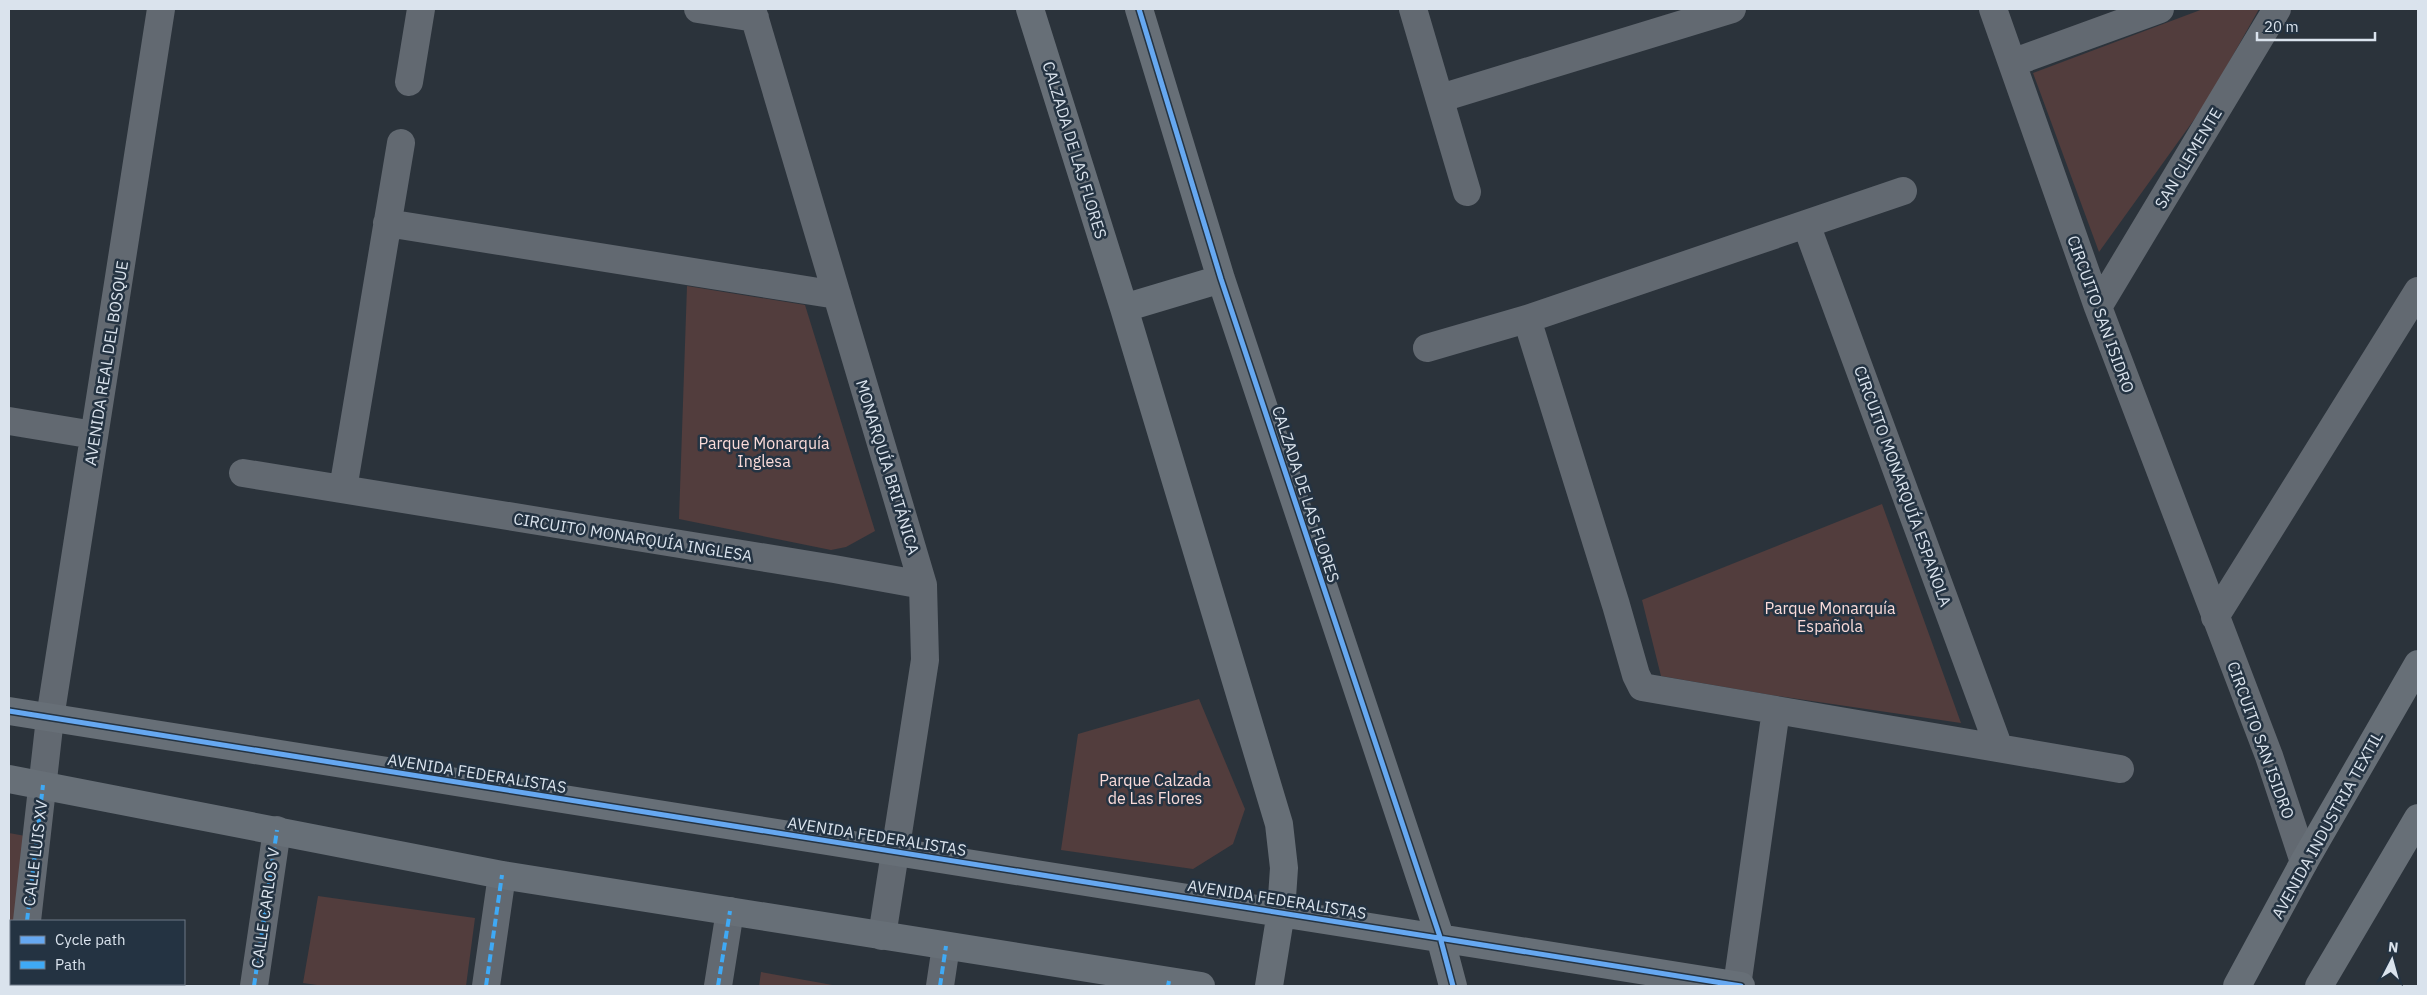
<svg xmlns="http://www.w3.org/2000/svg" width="2427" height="995" font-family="'IBM Plex Sans',sans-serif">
<rect width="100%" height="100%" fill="#2b333b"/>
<path fill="#523d3d" d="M2203,9H2259L2206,103L2099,252L2033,73Z
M687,286L805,305L875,531L846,547L831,550L679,519Z
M1882,504L1961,723L1771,695L1661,676L1642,600Z
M1199,699L1245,809L1233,844L1193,869L1061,850L1078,734Z
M9,833L31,837L20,921H11V961L9,960Z
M318,896L475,918L466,986H324L303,983Z
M761,972L838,986H759Z"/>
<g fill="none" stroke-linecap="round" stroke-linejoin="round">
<path stroke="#626971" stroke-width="28" d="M698,9L755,18
M752,9L923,585L925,660L882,936
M1413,9L1467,192
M1993,9L2098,307L2269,756L2304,862
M2012,63L2160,9
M409,82L421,9
M1441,98L1732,9
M387,223L837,295
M1806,224L1999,748
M2098,307L2277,9
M1527,319L1616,605L1636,675L1642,687L2120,769
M1427,348L1527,319L1903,191
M9,421L94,435
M243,473L834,569L923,585
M343,489L401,143
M2215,617L2418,291
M27,921L50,718L161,9
M18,986L19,984
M254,986L277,830
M486,986L502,875
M718,986L730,911
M940,986L946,946
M1737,986L1776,710"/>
<path stroke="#676f77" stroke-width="28" d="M1030,9L1124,308L1279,824L1284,868L1281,912L1269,986
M1139,9L1221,279L1440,937L1453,986
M1124,308L1221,279
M9,711L1741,986
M9,779L502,875L1201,986
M2237,986L2304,862L2418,664
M2319,986L2418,818"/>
<path stroke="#3fa9f5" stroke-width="4" stroke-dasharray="8 4" stroke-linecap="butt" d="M27,921L43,785
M18,986L19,984
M254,986L277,830
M486,986L502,875
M718,986L730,911
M940,986L946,946
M1168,986L1169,981"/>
<defs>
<path id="cycleway" d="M1139,9L1221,279L1440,937L1453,986
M9,711L1741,986"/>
</defs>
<use href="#cycleway" stroke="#243342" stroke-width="8"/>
<use href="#cycleway" stroke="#66a8f1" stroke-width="5"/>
</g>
<g text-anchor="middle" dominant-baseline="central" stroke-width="5" stroke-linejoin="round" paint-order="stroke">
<g font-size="16" fill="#dae3ed" stroke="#243342">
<text transform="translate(1075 150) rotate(73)">CALZADA DE LAS FLORES</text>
<text transform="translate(2188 158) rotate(-59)">SAN CLEMENTE</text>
<text transform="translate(2101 314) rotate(70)">CIRCUITO SAN ISIDRO</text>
<text transform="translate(106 363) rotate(-81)">AVENIDA REAL DEL BOSQUE</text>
<text transform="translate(888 467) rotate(73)">MONARQUÍA BRITÁNICA</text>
<text transform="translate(1903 486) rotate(70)">CIRCUITO MONARQUÍA ESPAÑOLA</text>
<text transform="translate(1306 494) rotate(72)">CALZADA DE LAS FLORES</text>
<text transform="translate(633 537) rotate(9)">CIRCUITO MONARQUÍA INGLESA</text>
<text transform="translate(2261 740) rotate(70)">CIRCUITO SAN ISIDRO</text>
<text transform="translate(477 773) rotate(9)">AVENIDA FEDERALISTAS</text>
<text transform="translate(2327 825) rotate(-61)">AVENIDA INDUSTRIA TEXTIL</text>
<text transform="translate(877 836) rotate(9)">AVENIDA FEDERALISTAS</text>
<text transform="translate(35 853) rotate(-83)">CALLE LUIS XV</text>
<text transform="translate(1277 899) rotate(9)">AVENIDA FEDERALISTAS</text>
<text transform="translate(265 908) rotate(-82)">CALLE CARLOS V</text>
</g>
<g font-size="16" fill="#fadbd9" stroke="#243342">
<text x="764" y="443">Parque Monarquía<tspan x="764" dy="18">Inglesa</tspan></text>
<text x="1830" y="608">Parque Monarquía<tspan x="1830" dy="18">Española</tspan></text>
<text x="1155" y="780">Parque Calzada<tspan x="1155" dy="18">de Las Flores</tspan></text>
</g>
</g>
<rect width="2427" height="995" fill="none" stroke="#dae3ed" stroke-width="20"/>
<rect x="10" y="920" width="175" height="65" fill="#243342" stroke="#6d7986"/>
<rect x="20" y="936" width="25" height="8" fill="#66a8f1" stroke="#6d7986"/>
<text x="55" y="945" font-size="15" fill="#dae3ed">Cycle path</text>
<rect x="20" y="961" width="25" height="8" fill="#3fa9f5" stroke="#6d7986"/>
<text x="55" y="970" font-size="15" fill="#dae3ed">Path</text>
<g transform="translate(2392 960) rotate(6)" stroke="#243342" stroke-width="4" paint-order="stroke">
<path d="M0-4L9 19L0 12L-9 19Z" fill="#dae3ed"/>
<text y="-8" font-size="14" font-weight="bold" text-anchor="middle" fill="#dae3ed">N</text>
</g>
<path d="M2257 32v8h118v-8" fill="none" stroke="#dae3ed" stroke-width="2.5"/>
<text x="2264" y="32" font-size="15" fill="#dae3ed" stroke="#243342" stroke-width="4" paint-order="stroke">20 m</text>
</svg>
